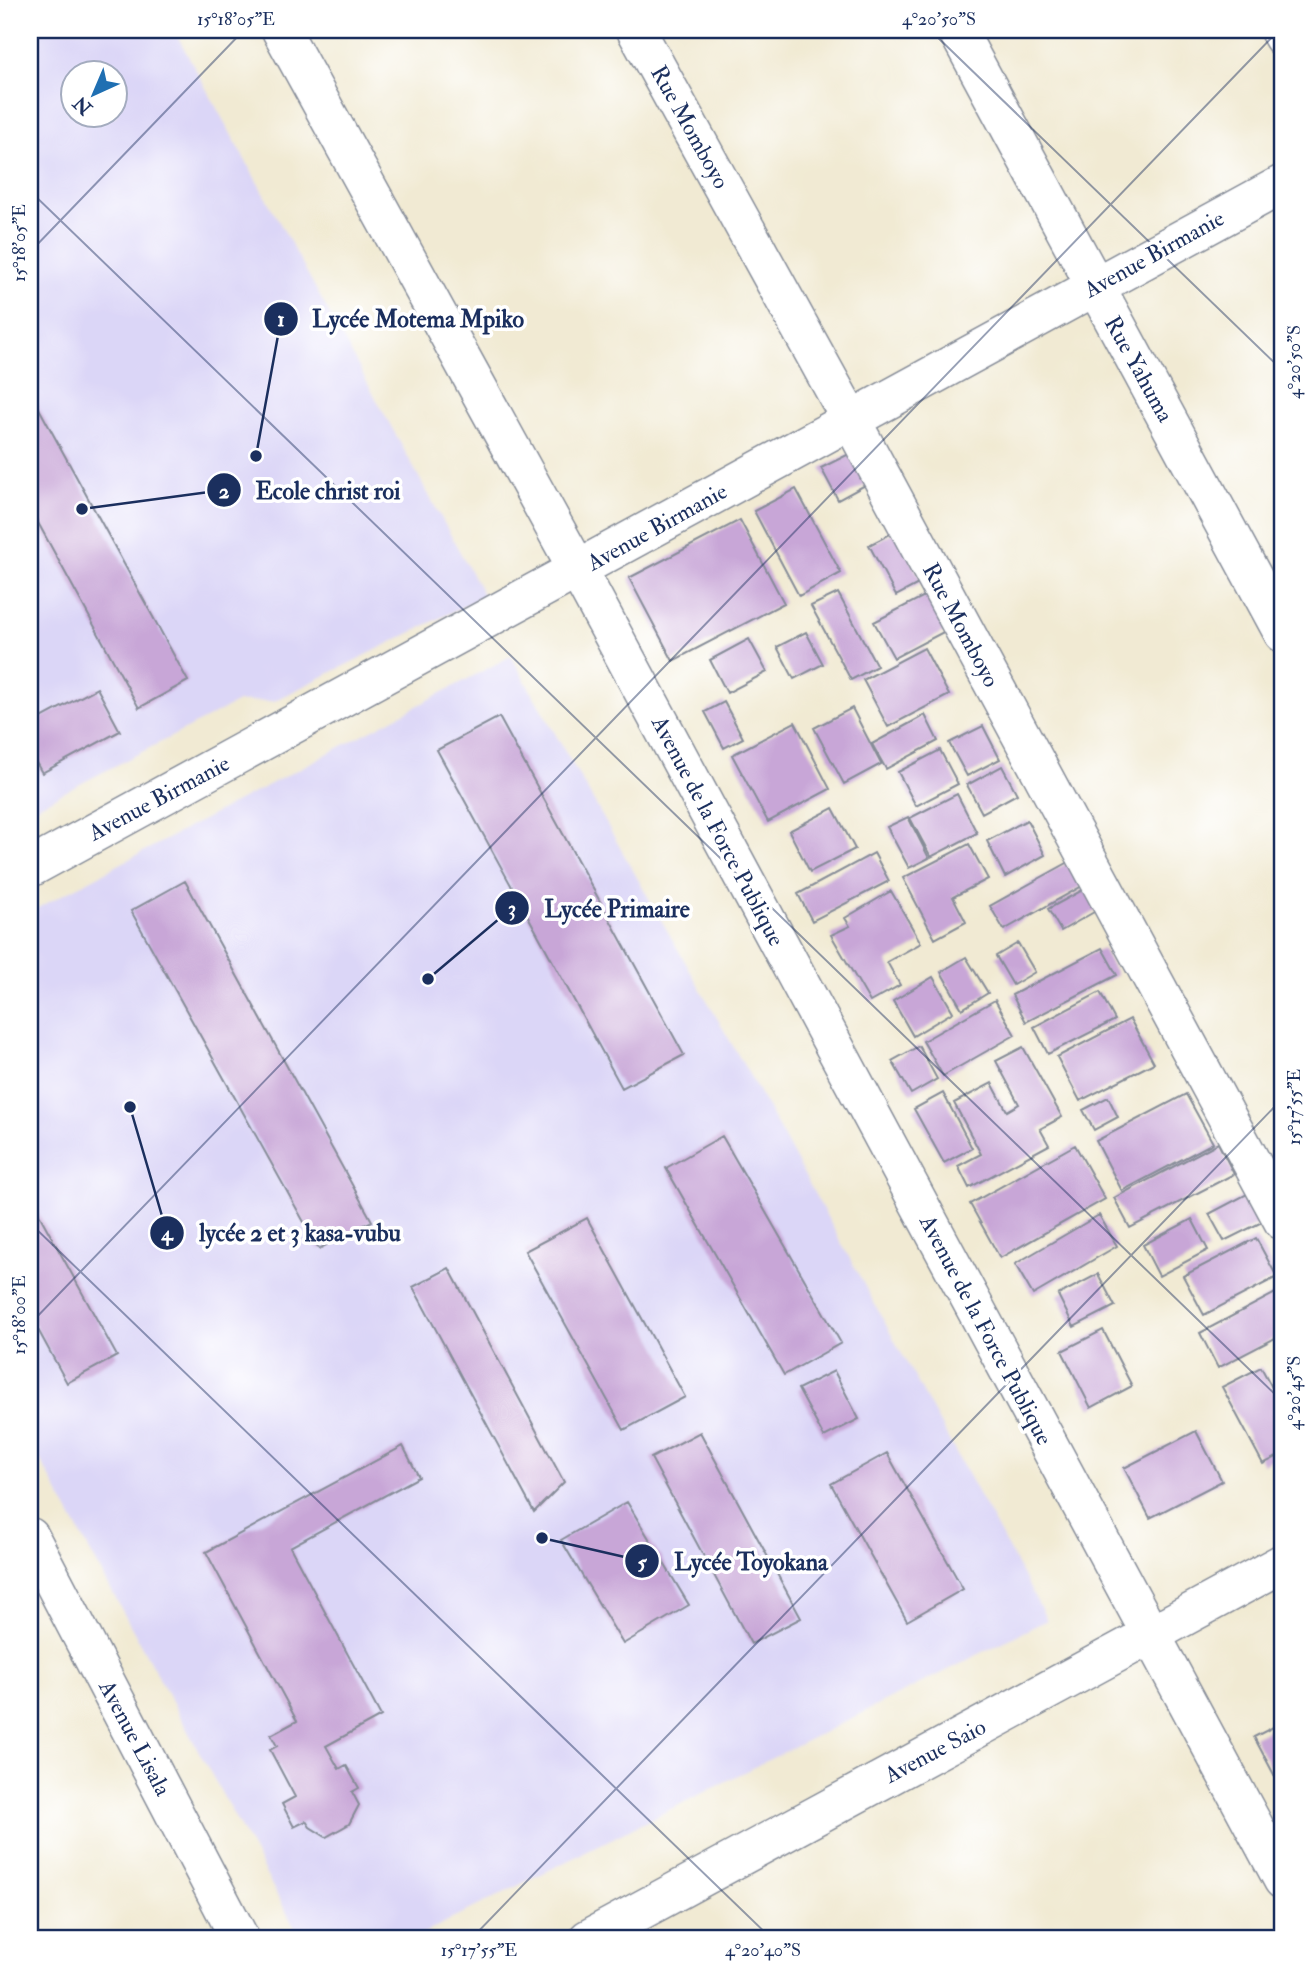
<svg xmlns="http://www.w3.org/2000/svg" width="1313" height="1969" font-family="'IM FELL Double Pica',serif">
<rect width="100%" height="100%" fill="#fff"/>
<filter id="ink" filterUnits="userSpaceOnUse"><feTurbulence type="fractalNoise" baseFrequency=".0143" numOctaves="2"/><feDisplacementMap in="SourceGraphic" scale="14" xChannelSelector="R" yChannelSelector="G"/><feConvolveMatrix kernelMatrix="1 2 1 2 8 2 1 2 1" color-interpolation-filters="sRGB"/></filter>
<filter id="wash" filterUnits="userSpaceOnUse"><feTurbulence type="fractalNoise" baseFrequency=".00686" numOctaves="4" result="noise"/><feDisplacementMap in="SourceGraphic" scale="28" xChannelSelector="R" yChannelSelector="G"/><feGaussianBlur stdDeviation="1.57" result="paint"/><feColorMatrix in="noise" values="0 0 0 0 0 0 0 0 0 0 0 0 0 0 0 0 0 1.4 0 .05"/><feComposite in="paint" operator="in"/></filter>
<g filter="url(#wash)">
<rect width="100%" height="100%" fill="#f1ead3"/>
<path fill="#dbd6f7" fill-rule="evenodd" d="M30,30H174L484,596L274,701L238,702L30,810ZM74,74H116V116H74Z
M511,656L754,1083L1047,1620L412,1939H301L30,1441V912Z"/>
<g id="blocks">
<path fill="#c8a6d7" d="M30,392L188,681L139,708L30,508Z
M853,452L869,483L838,500L821,468Z
M796,489L841,573L799,596L754,511Z
M740,520L784,603L673,661L629,578Z
M896,531L922,582L896,596L869,545Z
M932,592L951,628L894,658L874,622Z
M838,593L877,666L851,680L811,606Z
M806,632L823,664L794,679L777,647Z
M749,639L767,672L727,693L710,660Z
M924,648L949,695L888,727L863,680Z
M97,688L120,731L42,773L30,752V724Z
M724,702L743,738L724,748L705,712Z
M852,708L881,764L844,784L814,728Z
M925,715L938,741L886,769L872,744Z
M499,717L684,1055L622,1088L437,750Z
M795,722L830,789L768,822L732,755Z
M983,726L1000,759L967,776L949,743Z
M940,750L958,784L916,806L898,772Z
M1002,766L1017,794L982,813L967,785Z
M957,794L977,833L931,857L910,818Z
M833,808L855,849L810,872L789,831Z
M908,817L929,858L909,868L887,827Z
M1027,820L1045,855L1005,877L987,841Z
M969,844L988,879L953,897L966,922L935,939L903,878Z
M874,853L889,881L812,921L798,894Z
M1069,862L1082,886L1004,930L990,906Z
M185,881L372,1221L319,1249L131,911Z
M1088,887L1101,908L1061,931L1048,909Z
M891,891L921,943L887,962L900,985L870,1002L831,935L850,926L845,918Z
M1018,943L1035,972L1013,985L996,956Z
M1102,948L1117,975L1026,1022L1012,995Z
M966,957L988,993L962,1009L941,972Z
M933,977L953,1012L913,1036L893,1001Z
M1100,992L1115,1020L1048,1054L1034,1027Z
M995,1000L1015,1035L943,1076L923,1041Z
M1130,1019L1154,1063L1080,1101L1057,1057Z
M919,1046L937,1079L911,1094L892,1061Z
M1023,1047L1062,1117L1040,1129L1049,1145L969,1188L958,1166L981,1154L954,1103L992,1083L1007,1111L1019,1104L996,1061Z
M943,1093L972,1148L944,1163L914,1109Z
M1186,1094L1213,1143L1122,1191L1096,1141Z
M1108,1097L1118,1117L1094,1130L1083,1110Z
M722,1136L841,1343L784,1375L666,1168Z
M1218,1143L1234,1174L1130,1228L1114,1198Z
M1075,1145L1105,1199L1000,1258L970,1204Z
M1247,1194L1262,1222L1224,1241L1209,1214Z
M30,1198L117,1356L67,1383L30,1315Z
M1099,1215L1117,1246L1033,1295L1015,1264Z
M587,1218L685,1397L624,1430L525,1251Z
M1192,1219L1208,1250L1159,1276L1143,1245Z
M1256,1238L1277,1277L1204,1315L1183,1276Z
M449,1268L564,1482L534,1512L413,1287Z
M1098,1274L1115,1306L1074,1327L1058,1295Z
M1283,1289V1334L1218,1368L1200,1333Z
M1103,1330L1132,1386L1091,1408L1062,1351Z
M1261,1367L1283,1408V1454L1263,1464L1222,1387Z
M834,1371L859,1419L824,1437L798,1389Z
M1196,1431L1222,1481L1150,1518L1124,1468Z
M700,1432L801,1618L751,1644L651,1458Z
M403,1446L419,1477L290,1547L381,1716L326,1746L339,1769L346,1765L359,1788L352,1792L359,1805L349,1824L326,1837L310,1827L306,1821L294,1827L282,1804L295,1797L270,1750L277,1746L271,1735L297,1721L206,1552Z
M887,1453L963,1589L907,1621L831,1484Z
M627,1502L689,1605L623,1644L561,1540Z
M1283,1722V1779L1278,1782L1254,1737Z"/>
</g>
</g>
<g filter="url(#ink)">
<use href="#blocks" fill-opacity="0" stroke="#868c98" stroke-width="2"/>
<g fill="none" stroke-linecap="round" stroke-linejoin="round">
<defs>
<path id="minor" d="M281,30L578,570L1283,1880
M636,30L851,420L1283,1221
M957,30L1283,633
M1279,30L1283,37
M30,868L1283,184
M30,1537L240,1939
M588,1939L1283,1563"/>
</defs>
<use href="#minor" stroke="#868c98" stroke-width="41"/>
<use href="#minor" stroke="#fff" stroke-width="38"/>
</g>
</g>
<path fill="none" stroke="#1b2f5e" stroke-width="2" stroke-opacity="0.45" d="M930,30L1283,371M30,191L1283,1402M30,252L244,30M30,1223L772,1939M30,1324L1279,30M471,1939L1283,1098"/>
<g text-anchor="middle" dominant-baseline="central" stroke-width="7" stroke-linejoin="round" paint-order="stroke">
<g font-size="23" fill="#1b2f5e" stroke="#fff">
<text transform="translate(690 127) rotate(61)">Rue Momboyo</text>
<text transform="translate(1154 254) rotate(-29)">Avenue Birmanie</text>
<text transform="translate(1139 369) rotate(61)">Rue Yahuma</text>
<text transform="translate(657 527) rotate(-29)">Avenue Birmanie</text>
<text transform="translate(961 625) rotate(62)">Rue Momboyo</text>
<text transform="translate(159 798) rotate(-28)">Avenue Birmanie</text>
<text transform="translate(718 831) rotate(62)">Avenue de la Force Publique</text>
<text transform="translate(986 1330) rotate(62)">Avenue de la Force Publique</text>
<text transform="translate(135 1738) rotate(62)">Avenue Lisala</text>
<text transform="translate(935 1751) rotate(-28)">Avenue Saio</text>
</g>
</g>
<path fill="none" stroke="#1b2f5e" stroke-width="2.5" d="M256 456L281 319M82 509L224 490M428 979L512 908M130 1107L167 1233M542 1538L642 1561"/>
<g fill="#1b2f5e" stroke="#fff" stroke-width="2.5">
<circle cx="256" cy="456" r="7"/>
<circle cx="82" cy="509" r="7"/>
<circle cx="428" cy="979" r="7"/>
<circle cx="130" cy="1107" r="7"/>
<circle cx="542" cy="1538" r="7"/>
<circle cx="281" cy="319" r="18"/>
<circle cx="224" cy="490" r="18"/>
<circle cx="512" cy="908" r="18"/>
<circle cx="167" cy="1233" r="18"/>
<circle cx="642" cy="1561" r="18"/>
</g>
<g font-size="21" text-anchor="middle" font-weight="bold" fill="#fff">
<text x="281" y="326">1</text>
<text x="224" y="498">2</text>
<text x="512" y="915">3</text>
<text x="167" y="1240">4</text>
<text x="642" y="1569">5</text>
</g>
<g font-size="24" text-anchor="middle" font-weight="bold" fill="#1b2f5e" stroke="#fff" stroke-width="7" stroke-linejoin="round" paint-order="stroke">
<text x="418" y="327">Lycée Motema Mpiko</text>
<text x="328" y="499">Ecole christ roi</text>
<text x="617" y="917">Lycée Primaire</text>
<text x="300" y="1241">lycée 2 et 3 kasa-vubu</text>
<text x="751" y="1570">Lycée Toyokana</text>
</g>
<rect width="1313" height="1969" fill="none" stroke="#fff" stroke-width="77"/>
<g transform="translate(94 94) rotate(224)"><circle r="33" fill="#ffffff" stroke="#a4acbf" stroke-width="2"/>
<path d="M0-5L12 26L0 18L-12 26Z" fill="#1f6fb2"/>
<text y="-10" font-size="19" font-weight="bold" text-anchor="middle" fill="#1b2f5e">N</text>
</g>
<rect x="38" y="38" width="1236" height="1892" fill="none" stroke="#1b2f5e" stroke-width="2.5"/>
<g font-size="18" text-anchor="middle" fill="#1b2f5e">
<text x="236" y="25">15°18'05"E</text>
<text x="939" y="25">4°20'50"S</text>
<text transform="translate(19 243) rotate(-90)" y="6">15°18'05"E</text>
<text transform="translate(1294 362) rotate(-90)" y="6">4°20'50"S</text>
<text transform="translate(1294 1107) rotate(-90)" y="6">15°17'55"E</text>
<text transform="translate(19 1315) rotate(-90)" y="6">15°18'00"E</text>
<text transform="translate(1294 1393) rotate(-90)" y="6">4°20'45"S</text>
<text x="479" y="1956">15°17'55"E</text>
<text x="763" y="1956">4°20'40"S</text>
</g>
</svg>
